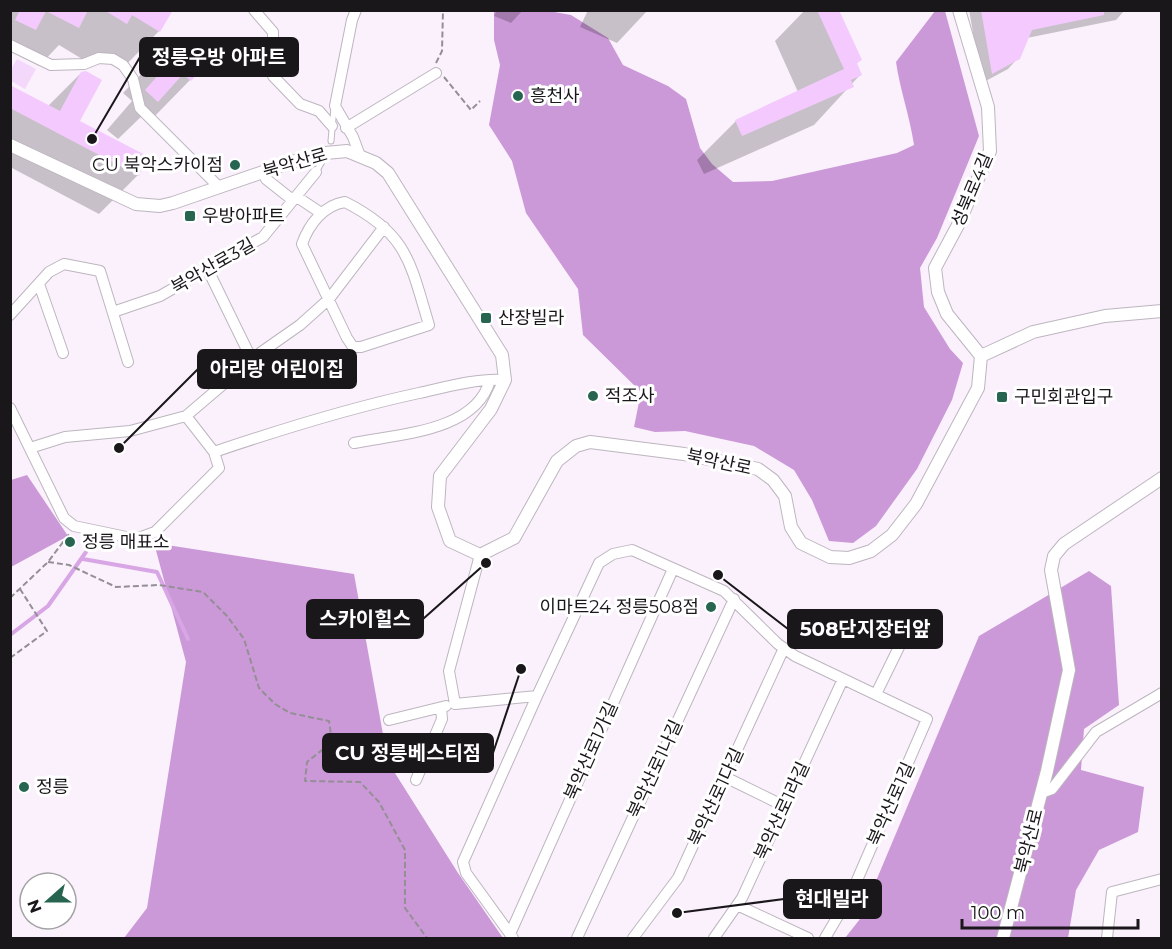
<svg xmlns="http://www.w3.org/2000/svg" width="1172" height="949" font-family="Montserrat,'Noto Sans KR',sans-serif">
<rect width="100%" height="100%" fill="#faf1fc"/>
<path fill="#f4d8fb" d="M17,59L36,69L25,89L11,81V69Z"/>
<path fill="#cb99d7" d="M494,11H549L571,15L608,38L623,65L668,86L686,99L700,148L712,164L733,182L772,181L897,153L914,145C910,117 900,90 896,62L935,11H945L979,136L937,238L920,268L924,307L950,349L963,363L952,400L917,469L876,526L853,543L829,541L812,500L794,470L754,446L685,431L655,432L634,427L641,392L583,335L578,289L526,213L512,161L489,125L500,65L494,40Z
M27,475L68,536L11,567V480Z
M154,543L354,574L388,762L458,873L503,938H124L147,908L186,662Z
M1089,571L1111,586L1119,705L1084,729L1081,770L1144,787L1138,832L1099,850L1076,890L1068,938H845L860,919L979,636Z"/>
<path fill="#0003" d="M10,10H164L159,31L121,70L94,54L87,62L59,45L39,66L12,52L10,53Z
M497,10H523L511,23L494,16Z
M588,10H648L617,43L580,27Z
M805,10H837L860,60L856,64L860,75L814,125L704,174L697,160L736,121L798,92L775,41Z
M969,10H1125L1116,20L1027,38L1018,58L1008,69L982,83Z
M175,39L190,80L152,119L145,113L118,139L107,130L132,101L123,93Z
M81,73L78,122L138,175L99,214L10,167V86L48,106Z"/>
<g fill="none" stroke-linecap="round" stroke-linejoin="round">
<path stroke="#d8a5e5" stroke-width="4" d="M83,559L157,572L188,639
M10,635L48,606L86,552"/>
</g>
<path fill="#f4cafe" d="M20,10H88L79,28L46,11L36,30L15,20Z
M104,10H173L160,32L132,15L127,24Z
M817,10H839L862,60L857,63L862,75L851,80L854,87L742,136L735,120L844,69Z
M981,10H1104V15L1032,30L1020,59L992,74Z
M175,37L206,64L191,81L183,74L158,102L145,90L170,62L160,53Z
M86,71L102,80L80,121L149,157L139,176L10,108V85L60,111L81,72Z"/>
<g fill="none" stroke-linecap="round" stroke-linejoin="round">
<defs>
<path id="service" d="M331,141L334,107
M316,172L323,160"/>
<path id="minor" d="M254,10L273,32V76L300,104L319,111L332,126
M356,10L352,20L335,106L353,137L360,156
M10,45L51,65L84,64L99,58L113,59L123,65L133,79L140,108L219,187
M346,128L436,73
M263,172L266,179L290,198L297,197L321,213
M345,202C408,234 410,262 429,325L361,347H353L347,338L302,244C309,224 324,205 345,202Z
M208,270L252,360
M39,284L63,353
M113,312L160,296L263,237L316,172
M10,315L49,272L64,264L100,271L128,362
M10,408L64,518L74,526L136,539L155,532L219,468L214,452L186,416
M354,443C398,434 476,432 490,380
M30,448L65,437L130,431L186,416L260,353L300,325L329,299L384,227
M214,452C282,429 349,408 419,393C446,387 477,378 505,380
M480,555L449,671L455,704L537,696L463,862L466,873L513,938
M876,694L899,647
M537,696L599,563L613,554L632,550L724,591L778,644L795,656L927,719L851,894L825,938
M389,720L446,706
M725,777L784,806
M416,780L442,719L441,708
M1041,793L1052,789L1096,732L1162,693
M737,905L808,938
M510,934L673,569
M577,938L734,599
M633,938L678,878L784,648
M714,938L742,898L843,679
M1107,938L1112,892L1162,879"/>
<path id="tertiary" d="M959,10L988,107L990,151L958,225L935,268L938,292L947,314L981,356
M10,145L136,204L160,206L173,203L315,154L347,151L376,163L388,173L502,355L505,380L491,409L440,476L438,507L450,541L480,555L514,538L557,461L576,446L590,442L684,454L758,469L773,480L785,496L791,527L801,543L830,557L849,558L871,551L892,535L916,504L978,388L981,356L1033,332L1105,316L1162,311
M1003,938L1047,771L1069,670L1051,570L1054,556L1064,544L1162,478"/>
</defs>
<use href="#service" stroke="#bdb5bf" stroke-width="7"/>
<use href="#minor" stroke="#bdb5bf" stroke-width="12"/>
<use href="#tertiary" stroke="#bdb5bf" stroke-width="14"/>
<path stroke="#948e95" stroke-width="2" stroke-dasharray="6 3" stroke-linecap="butt" d="M436,63L442,51L443,10
M444,77L471,110L480,101
M48,562L69,565L116,587L159,585L203,592L227,616L244,639L259,688L275,704L290,713L329,721L332,742L307,762L305,781L360,782L379,802L405,850V908L427,938
M10,598L48,562L69,534
M10,658L47,631L20,589"/>
<use href="#service" stroke="#fff" stroke-width="5"/>
<use href="#minor" stroke="#fff" stroke-width="10"/>
<use href="#tertiary" stroke="#fff" stroke-width="12"/>
</g>
<g fill="#276551" stroke="#fff" stroke-width="2">
<circle cx="518" cy="96" r="6"/>
<circle cx="235" cy="165" r="6"/>
<rect x="184" y="210" width="12" height="12" rx="3"/>
<rect x="480" y="312" width="12" height="12" rx="3"/>
<circle cx="593" cy="396" r="6"/>
<rect x="996" y="391" width="12" height="12" rx="3"/>
<circle cx="70" cy="542" r="6"/>
<circle cx="711" cy="607" r="6"/>
<circle cx="24" cy="787" r="6"/>
</g>
<g text-anchor="middle" dominant-baseline="central" stroke-width="6" stroke-linejoin="round" paint-order="stroke">
<g font-size="18" fill="#1a171b" stroke="#fff" text-anchor="start">
<text x="530" y="96">흥천사</text>
<text x="223" y="165" text-anchor="end">CU 북악스카이점</text>
<text x="202" y="216">우방아파트</text>
<text x="498" y="318">산장빌라</text>
<text x="605" y="396">적조사</text>
<text x="1014" y="397">구민회관입구</text>
<text x="82" y="542">정릉 매표소</text>
<text x="699" y="607" text-anchor="end">이마트24 정릉508점</text>
<text x="36" y="787">정릉</text>
</g>
<g font-size="18" fill="#1a171b" stroke="#fff">
<text transform="translate(295 163) rotate(-16)">북악산로</text>
<text transform="translate(972 190) rotate(-67)">성북로4길</text>
<text transform="translate(213 266) rotate(-30)">북악산로3길</text>
<text transform="translate(719 462) rotate(12)">북악산로</text>
<text transform="translate(591 751) rotate(-66)">북악산로1가길</text>
<text transform="translate(655 769) rotate(-65)">북악산로1나길</text>
<text transform="translate(716 797) rotate(-65)">북악산로1다길</text>
<text transform="translate(891 804) rotate(-66)">북악산로1길</text>
<text transform="translate(782 811) rotate(-65)">북악산로1라길</text>
<text transform="translate(1029 841) rotate(-76)">북악산로</text>
</g>
</g>
<path fill="none" stroke="#1a171b" stroke-width="2" d="M92 139L140 57M119 448L198 369M486 563L423 619M718 575L788 629M521 669L493 753M677 913L784 899"/>
<g fill="#1a171b" stroke="#fff" stroke-width="2">
<circle cx="92" cy="139" r="6"/>
<circle cx="119" cy="448" r="6"/>
<circle cx="486" cy="563" r="6"/>
<circle cx="718" cy="575" r="6"/>
<circle cx="521" cy="669" r="6"/>
<circle cx="677" cy="913" r="6"/>
</g>
<g fill="#1a171b" stroke="#1a171b" stroke-width="2">
<rect x="140" y="38" width="158" height="38" rx="6"/>
<rect x="198" y="350" width="158" height="38" rx="6"/>
<rect x="307" y="600" width="116" height="38" rx="6"/>
<rect x="788" y="610" width="154" height="38" rx="6"/>
<rect x="323" y="734" width="170" height="38" rx="6"/>
<rect x="784" y="880" width="97" height="38" rx="6"/>
</g>
<g font-size="20" text-anchor="middle" font-weight="bold" fill="#fff">
<text x="219" y="64">정릉우방 아파트</text>
<text x="277" y="376">아리랑 어린이집</text>
<text x="365" y="626">스카이힐스</text>
<text x="865" y="636">508단지장터앞</text>
<text x="408" y="760">CU 정릉베스티점</text>
<text x="832" y="906">현대빌라</text>
</g>
<rect width="1172" height="949" fill="none" stroke="#1a171b" stroke-width="24"/>
<g transform="translate(48 901) rotate(249)"><circle r="28" fill="#ffffff" stroke="#a3a2a4" stroke-width="1.5"/>
<path d="M0-4.5L10 22L0 15L-10 22Z" fill="#276551"/>
<text y="-9" font-size="16" font-weight="bold" text-anchor="middle" fill="#1a171b">N</text>
</g>
<path d="M962 919v9h176v-9" fill="none" stroke="#1a171b" stroke-width="3"/>
<text x="971" y="919" font-size="18" fill="#1a171b" stroke="#ffffff" stroke-width="4.5" paint-order="stroke">100 m</text>
</svg>
